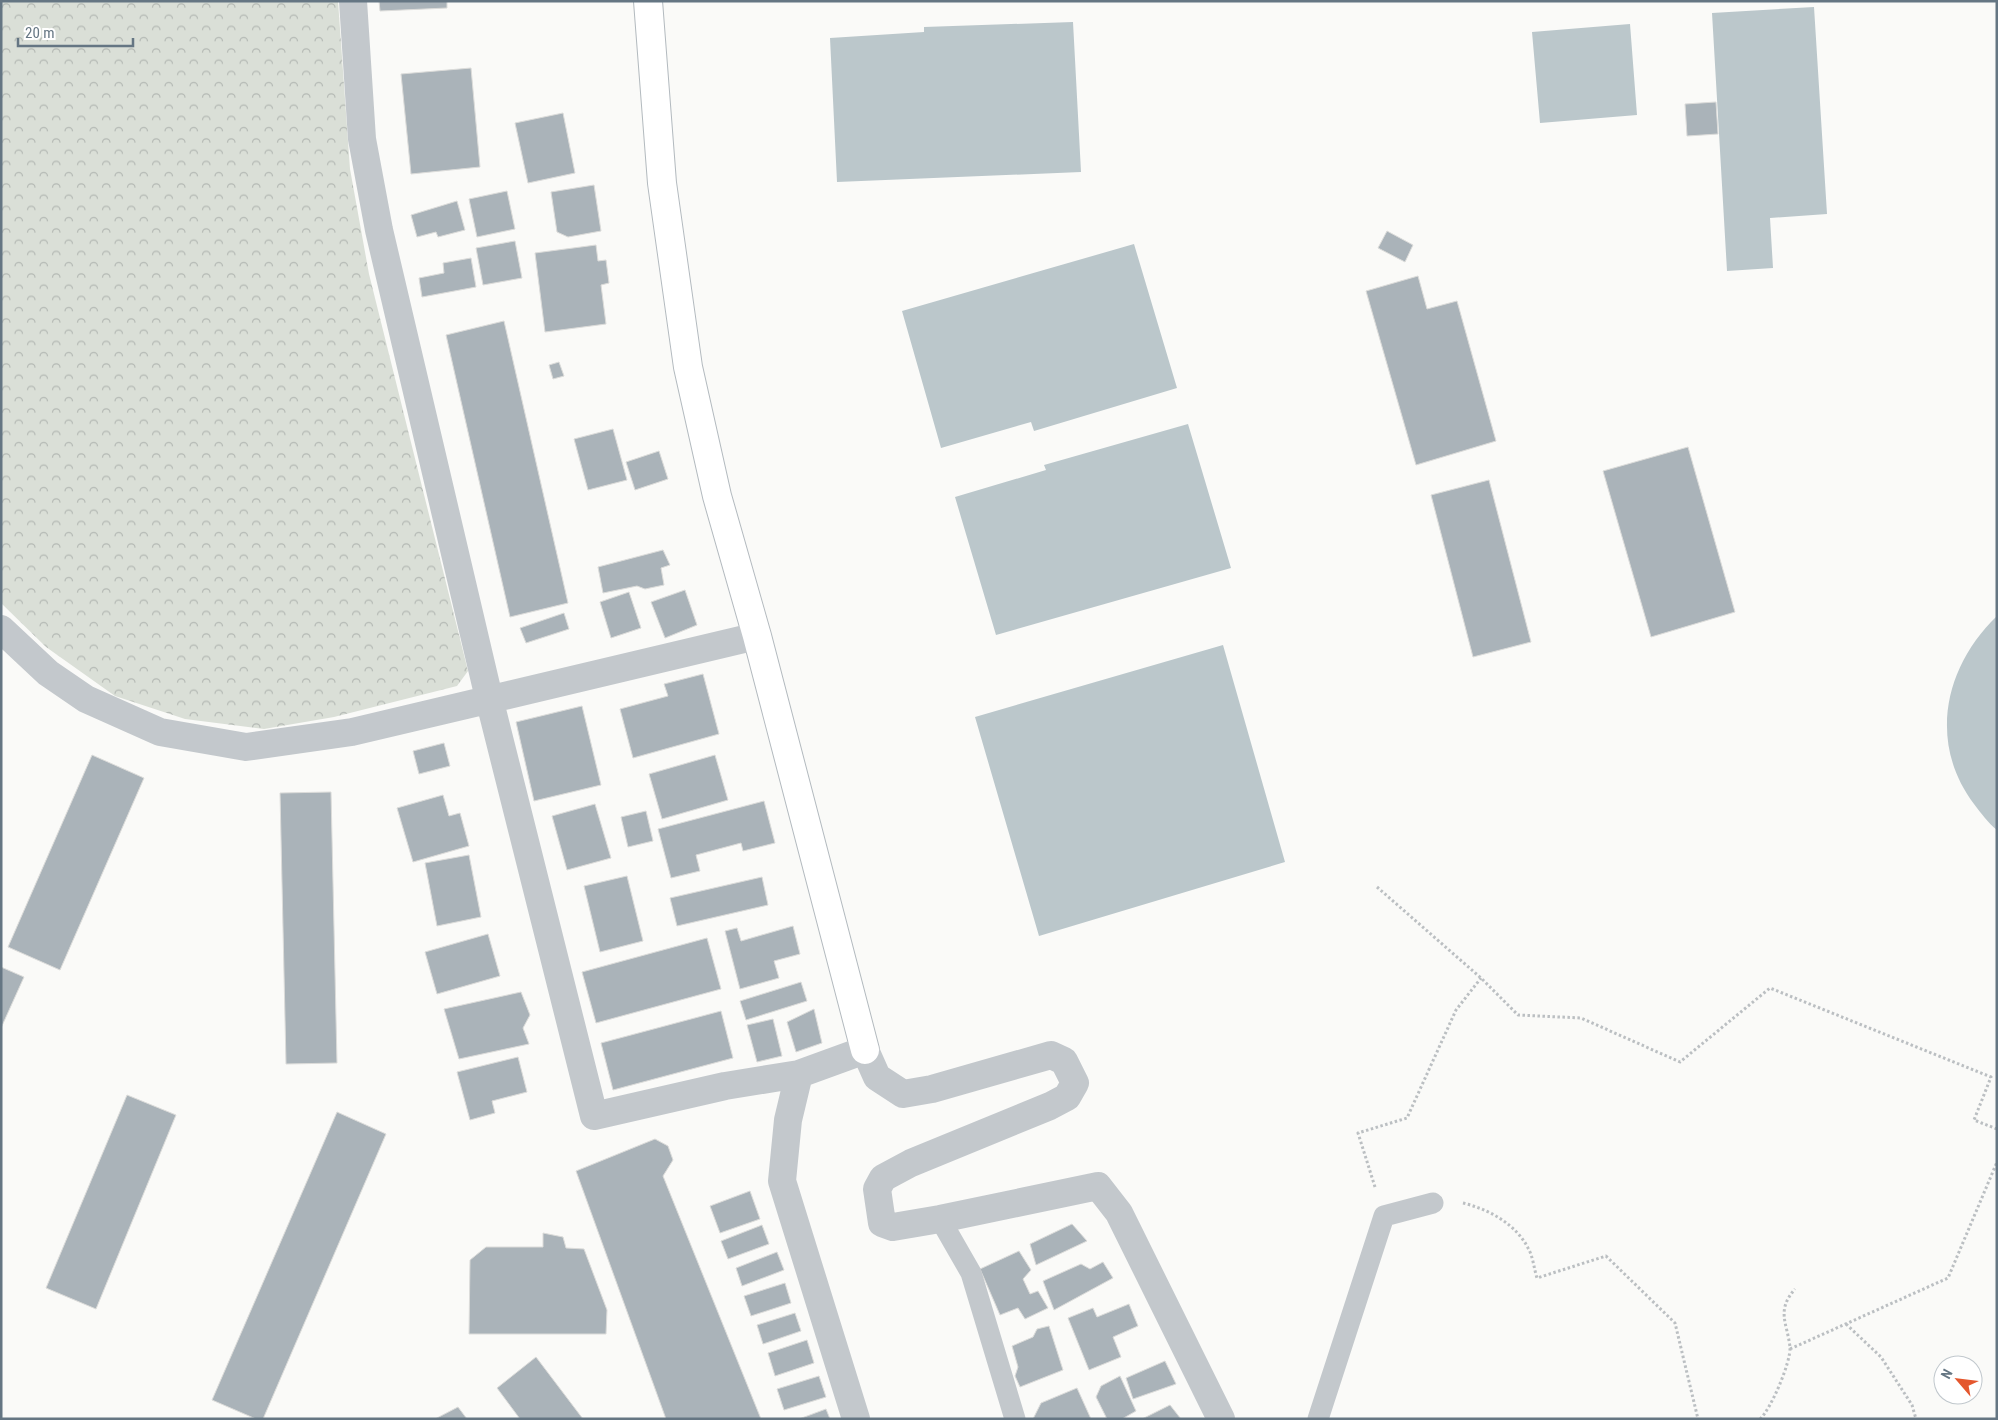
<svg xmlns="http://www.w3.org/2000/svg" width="1998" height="1420" font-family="'Roboto Condensed',sans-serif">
<defs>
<pattern id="forest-crowns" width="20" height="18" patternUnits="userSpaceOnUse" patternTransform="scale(1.25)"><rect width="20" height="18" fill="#dadfd7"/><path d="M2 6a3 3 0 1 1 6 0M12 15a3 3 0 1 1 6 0" fill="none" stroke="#b4b9b4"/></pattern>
</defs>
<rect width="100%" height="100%" fill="#fafaf8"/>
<path fill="url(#forest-crowns)" d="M1,1H338L350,169L369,274L468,671L457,686L334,717L264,729L185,719L115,696L46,647L1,603Z"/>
<path fill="#bbc7cb" d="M1814,7L1827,214L1770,218L1773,268L1727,271L1712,13Z
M1073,22L1081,172L837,182L830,38L924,32V27Z
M1630,24L1637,115L1540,123L1532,32Z
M1134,244L1177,388L1034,431L1031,422L941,448L902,311Z
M1188,424L1231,568L996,635L955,497L1046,470L1044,465Z
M1997,616V830C1988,823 1981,813 1974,804C1928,743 1944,667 1997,616Z
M1223,645L1285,862L1039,936L975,717Z"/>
<path fill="#aab3b9" stroke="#dcdcda" d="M379,1H447V8L380,11Z
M471,68L480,167L411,174L401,74Z
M1716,102L1718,134L1687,136L1685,104Z
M563,113L575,173L528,183L515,123Z
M594,185L601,231L568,237L557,232L551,192Z
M507,191L515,229L477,237L469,199Z
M457,201L465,230L438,237L436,232L417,237L411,215Z
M1387,231L1413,245L1405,262L1378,248Z
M515,241L522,278L483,285L476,248Z
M596,245L598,261L606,260L609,283L601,285L606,324L545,332L535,253Z
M471,258L476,287L422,297L419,278L444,273L443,263Z
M1418,276L1427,309L1457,301L1496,441L1416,465L1366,291Z
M504,321L568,603L510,617L446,335Z
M559,362L564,376L553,379L549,365Z
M613,429L627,480L588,490L574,439Z
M1688,447L1735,612L1651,637L1603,471Z
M659,451L668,479L635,490L626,462Z
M1489,480L1531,642L1473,657L1431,495Z
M663,550L670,565L661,568L664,585L645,589L637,586L603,593L598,567Z
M685,590L697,625L665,638L651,602Z
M629,592L641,628L611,638L600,602Z
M564,613L569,629L526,643L520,628Z
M703,674L719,734L633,758L620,709L668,696L664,684Z
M582,706L601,785L534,801L516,722Z
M444,743L450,766L419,774L413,751Z
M92,755L144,778L60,970L8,947Z
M715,755L728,800L662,819L649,774Z
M331,792L337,1063L286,1064L280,793Z
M443,795L449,816L460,813L469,846L413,862L397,808Z
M764,801L775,843L743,851L741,843L696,855L700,871L671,878L658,829Z
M595,804L611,858L567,870L552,816Z
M646,811L653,841L628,847L621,817Z
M469,855L481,917L437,926L425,863Z
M627,876L643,941L600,952L584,886Z
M762,877L768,905L677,926L670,898Z
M793,926L800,954L774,961L779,978L740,989L725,931L737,928L741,941Z
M488,934L500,976L437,994L425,952Z
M707,938L721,989L596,1023L582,972Z
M1,967L24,977L1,1028Z
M801,982L807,1001L746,1020L740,1001Z
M521,992L530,1015L523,1028L529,1044L459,1059L444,1009Z
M814,1009L822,1043L796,1052L787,1022Z
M721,1011L733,1058L613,1090L601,1043Z
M773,1019L782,1056L757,1062L747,1025Z
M518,1057L527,1092L492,1101L495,1113L470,1120L457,1072Z
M127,1095L176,1115L96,1309L46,1288Z
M337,1112L386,1134L263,1419H256L212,1400Z
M655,1139L668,1146L673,1160L663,1176L761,1419H666L576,1171Z
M750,1191L760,1219L720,1233L710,1206Z
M1072,1224L1087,1241L1036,1265L1030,1244Z
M762,1225L769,1244L728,1259L721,1241Z
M543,1233L563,1237L566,1248L584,1249L607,1310L606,1334H469L470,1260L486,1247H543Z
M1019,1251L1031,1270L1023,1279L1030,1294L1038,1291L1048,1308L1025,1319L1018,1308L1000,1315L980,1269Z
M777,1252L784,1270L742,1286L736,1268Z
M1103,1262L1113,1278L1054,1310L1043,1281L1081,1264L1090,1269Z
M785,1283L791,1303L751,1316L744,1296Z
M1129,1304L1138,1326L1113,1337L1121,1357L1089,1370L1068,1318L1093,1308L1097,1317Z
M795,1313L801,1331L763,1344L757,1325Z
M1049,1326L1063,1370L1020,1387L1015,1376L1018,1367L1012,1346L1033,1337L1037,1329Z
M807,1340L814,1363L775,1376L768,1353Z
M536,1357L583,1419H520L497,1388Z
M1165,1361L1176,1384L1133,1399L1126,1378Z
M819,1376L826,1397L784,1410L777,1389Z
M1120,1376L1136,1411L1122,1419H1107L1096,1397L1101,1386Z
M1077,1388L1091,1419H1033L1041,1403Z
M1170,1405L1181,1419H1142Z
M458,1407L467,1419H435Z
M826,1409L830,1419H799Z"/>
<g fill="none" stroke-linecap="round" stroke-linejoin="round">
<defs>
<path id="secondary" d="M648,1L662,183L688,367L717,496L757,636L865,1050"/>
</defs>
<use href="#secondary" stroke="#b3babf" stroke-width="30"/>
<path stroke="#bbbfc2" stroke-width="3" stroke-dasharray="2.5 2.5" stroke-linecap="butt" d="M1377,887L1481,978L1518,1015L1581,1018L1680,1062L1770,988L1991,1077L1974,1120L1997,1129
M1375,1187L1358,1133L1407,1118L1456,1010L1481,978
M1463,1203C1488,1209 1516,1224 1528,1248C1533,1256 1534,1269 1537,1278L1606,1256L1675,1323L1698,1419
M1846,1324L1881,1357L1912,1405L1916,1419
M1790,1349L1948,1278L1997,1162
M1760,1419C1771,1409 1791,1362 1790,1347C1787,1322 1776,1311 1795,1289"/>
<path stroke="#c3c8cc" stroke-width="21" d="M940,1219L971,1273L1015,1419
M1318,1419L1384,1216L1433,1203"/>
<path stroke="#c3c8cc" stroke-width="28" d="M353,1L362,139L379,230L489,698L594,1116L725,1086L799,1074L865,1050L877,1077L903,1094L932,1089L1051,1055L1064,1061L1075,1083L1067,1097L1050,1106L911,1163L883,1178L877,1189L882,1223L893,1227L940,1219L1098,1186L1119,1213L1221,1419
M1,629L48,673L86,699L160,732L246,747L352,732L757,636
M799,1074L788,1120L782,1181L856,1419"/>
<use href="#secondary" stroke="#fff" stroke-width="28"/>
</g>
<rect width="1998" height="1420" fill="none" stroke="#657683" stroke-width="5"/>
<g transform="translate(1958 1380) rotate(298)"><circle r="24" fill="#ffffff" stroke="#c1c8cd"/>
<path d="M0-4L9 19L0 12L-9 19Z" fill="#e4572e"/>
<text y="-8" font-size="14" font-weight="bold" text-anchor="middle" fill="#657683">N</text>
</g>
<path d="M18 38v8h115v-8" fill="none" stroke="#657683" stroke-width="2.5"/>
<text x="25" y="38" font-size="15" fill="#657683" stroke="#ffffff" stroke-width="4" paint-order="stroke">20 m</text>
</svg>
